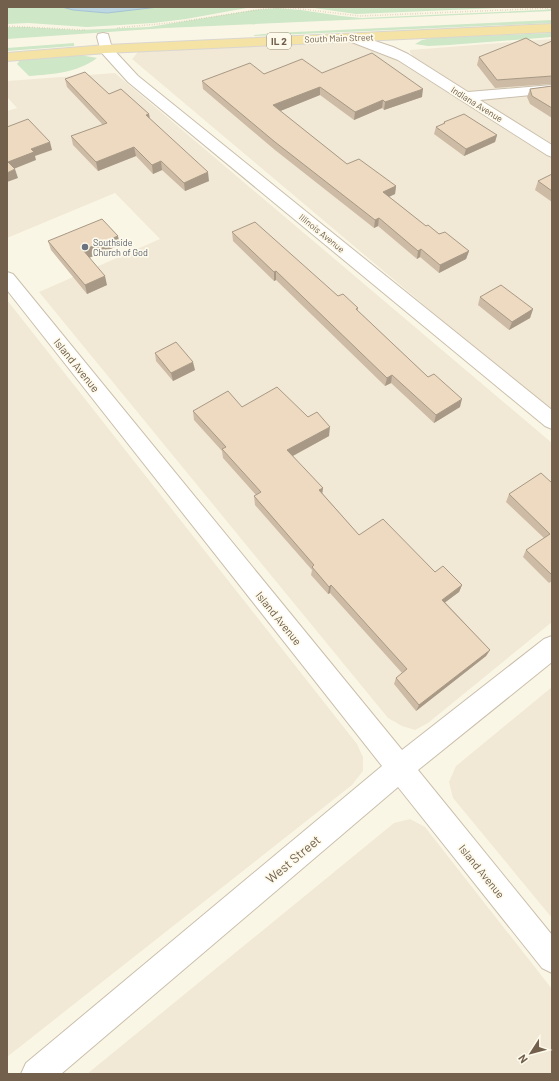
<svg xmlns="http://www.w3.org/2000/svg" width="559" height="1081" font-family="Barlow,sans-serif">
<rect width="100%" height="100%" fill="#faf6e6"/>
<path fill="#f1e9d5" d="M552,39V144L413,57L410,52V50Z
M354,41L387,54L552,159V413L132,59L138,52Z
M115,73L552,443V622L428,723L415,730L402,726L388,718L39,292L160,239L115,193L7,238V111L17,108L7,97V81Z
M7,300L357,744L363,757V771L352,785L7,1057Z
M552,687V918L453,798L449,782L456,766Z
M410,819L425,827L552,989V1074H87L394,823Z"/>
<path fill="#cee7c6" d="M15,7H62L73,10L107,13L132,9L160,7H252L186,19L153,23L87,27L28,23L7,24V8Z
M307,7H519L356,14Z
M277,8L301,10L341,16L361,18L541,10L552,9V11L166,28L7,39V27H25L79,30L149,27L254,10Z
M552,20V23L254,36V35L274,33Z
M552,33V37L449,45L428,46L415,44L422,40L432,38Z
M74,43V46L7,51V48Z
M80,55L97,58C77,73 53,74 29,76L17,64L20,60Z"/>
<path fill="#bcd7e2" stroke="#a3c4d3" d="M62,7H158L107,13L73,10Z"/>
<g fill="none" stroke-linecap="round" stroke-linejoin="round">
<defs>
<path id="minor" d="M103,33L108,34L112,48L138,76L552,410V429L545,426L128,82L101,52L97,37L98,34Z
M354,34L393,47L408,54L468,92L552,85V93L480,100L552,145V157L547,155L398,60L349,41L348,38L349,35Z
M7,272L13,274L402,750L544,639L552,636V662L418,770L552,935V973L542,968L398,787L61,1074H21L26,1063L382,766L7,290Z"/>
<path id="major" d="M552,24V32L106,53L7,61V53L106,45Z"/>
</defs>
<use href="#minor" stroke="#cbbfad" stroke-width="2"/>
<use href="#major" stroke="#dad6d1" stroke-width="2"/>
<path stroke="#d2bda3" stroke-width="1.5" stroke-dasharray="0.5 2" stroke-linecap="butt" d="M7,26L86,30
M117,28L179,22L269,8H293L360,16L552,8"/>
<use href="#minor" fill="#fff" fill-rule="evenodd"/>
<use href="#major" fill="#f4e3a4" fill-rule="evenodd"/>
</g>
<path fill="#cdbba5" d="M552,41V84L495,88L477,65L479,57L540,46Z
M322,73L422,97L384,110L382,108L354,120L320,95L280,111L347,164L396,186L395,194L389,197L426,226L469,251L466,259L439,273L420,257L417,259L378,226L374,228L275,150L203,89L202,81L264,74Z
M65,79L109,94L149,114L150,119L209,181L185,191L162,170L153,174L136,156L98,171L73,145L71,136L103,125L67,87Z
M552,86V118L530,104L527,97L530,89Z
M444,122L497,135L495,142L464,156L434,134L436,127L443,124Z
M552,174V202L535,190L538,181Z
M232,232L358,308V311L460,407L434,423L391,383L385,386L276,280L274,281L233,241Z
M48,241L120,245L89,258L107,285L87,294L51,250Z
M480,297L533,309L530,318L509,330L478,305Z
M155,353L195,370L173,381L156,361Z
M242,407L308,417L329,436L293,456L323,494L359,535L435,572L462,585L459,592L445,602L490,650L486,656L416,711L394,684L396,678L402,673L330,593L328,594L311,575L312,570L255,505L254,496L256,495L223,458L222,451L194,420L193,411Z
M552,483V581L549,583L523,557L526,550L544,538L506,502L509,494Z"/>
<path fill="#a79986" d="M320,87V95L273,114V105Z
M423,89L422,97L384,110L385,102Z
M383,100L382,108L354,120L355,112Z
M149,114L150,122L146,115Z
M497,135L495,142L464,156L466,149Z
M50,142L52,150L35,156L36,160L11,170L8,162L31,149Z
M134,147L136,156L98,171L96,162Z
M161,161L162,170L153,174L152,165Z
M15,169L18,178L7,182V173Z
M208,172L209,181L185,191L184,183Z
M396,186L395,194L382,200L383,192Z
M379,218L378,226L374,228L375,220Z
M118,236L120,245L86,259L83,250Z
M421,249L420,257L417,259L418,251Z
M469,251L466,259L439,273L440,265Z
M276,271V280L274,281V272Z
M105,276L107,285L87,294L85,285Z
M533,309L530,318L509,330L512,322Z
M193,362L195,370L173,381L171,373Z
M392,375L391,383L385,386L387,378Z
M462,399L460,407L434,423L436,415Z
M330,427L329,436L287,459V450Z
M323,488L322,496L319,490Z
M331,585L330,593L328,594L329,587Z
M462,585L459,592L439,607L442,600Z
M490,650L486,656L416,711L419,705Z"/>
<path fill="#eedac0" stroke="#a79986" d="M526,38L540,46L552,41V76L497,80L479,57Z
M372,53L423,89L385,102L383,100L355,112L320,87L273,105L347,164L359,159L396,186L383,192L426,226L428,225L439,234L445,232L469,251L440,265L421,249L418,251L379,218L375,220L275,142L202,81L250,63L264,74L302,59L322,73Z
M85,72L109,94L121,89L149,114L146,115L208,172L184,183L161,161L152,165L134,147L96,162L71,136L107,123L65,79Z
M552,86V108L532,96L530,89Z
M464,114L497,135L466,149L436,127L445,123L444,122Z
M28,119L50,142L31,149L34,152L8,162L15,169L7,173V127Z
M552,174V191L538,181Z
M102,219L118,236L83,250L105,276L85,285L48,241Z
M255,222L338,296L343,294L358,308L356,309L428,377L434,374L462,399L436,415L392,375L387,378L276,271L274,272L232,232Z
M501,285L533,309L512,322L480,297Z
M176,342L193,362L171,373L155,353Z
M277,387L308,417L317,412L330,427L287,450L323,488L319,490L359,535L383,519L435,572L443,566L462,585L442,600L490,650L419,705L396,678L407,669L331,585L329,587L312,567L314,565L254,496L261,492L222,449L226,447L193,411L228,391L242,407Z
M541,473L552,483V575L526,550L550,534L509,494Z"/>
<circle fill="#6b7280" stroke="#fdfaec" stroke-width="1.5" cx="85" cy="247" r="4"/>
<g text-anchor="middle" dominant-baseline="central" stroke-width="3.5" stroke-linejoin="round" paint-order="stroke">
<g font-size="9" fill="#72604d" stroke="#fdfaec">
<text transform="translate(339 38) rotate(-2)">South Main Street</text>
<text transform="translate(477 104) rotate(32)">Indiana Avenue</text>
<text transform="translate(322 233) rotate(39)">Illinois Avenue</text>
</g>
<g font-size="9" fill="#5b616d" stroke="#fdfaec" text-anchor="start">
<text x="93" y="242">Southside<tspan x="93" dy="10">Church of God</tspan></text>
</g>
<rect fill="#fdfaec" stroke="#9c8e7d" stroke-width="1" x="267" y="33" width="24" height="16" rx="3"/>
<g font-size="10" font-weight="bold" fill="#72604d">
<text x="279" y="41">IL 2</text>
</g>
<g font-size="11" fill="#72604d" stroke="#fdfaec">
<text transform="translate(77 365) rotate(51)">Island Avenue</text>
<text transform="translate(279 618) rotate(51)">Island Avenue</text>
<text transform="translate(482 871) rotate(51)">Island Avenue</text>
</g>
<g font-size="13" fill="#72604d" stroke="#fdfaec">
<text transform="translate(293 859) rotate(-40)">West Street</text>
</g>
</g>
<rect width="559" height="1081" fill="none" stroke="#72604d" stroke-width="16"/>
<g transform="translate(531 1053) rotate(234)" stroke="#fdfaec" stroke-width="3" paint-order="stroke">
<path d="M0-3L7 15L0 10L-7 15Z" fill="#72604d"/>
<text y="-6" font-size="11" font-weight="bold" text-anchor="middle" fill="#72604d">N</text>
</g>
</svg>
